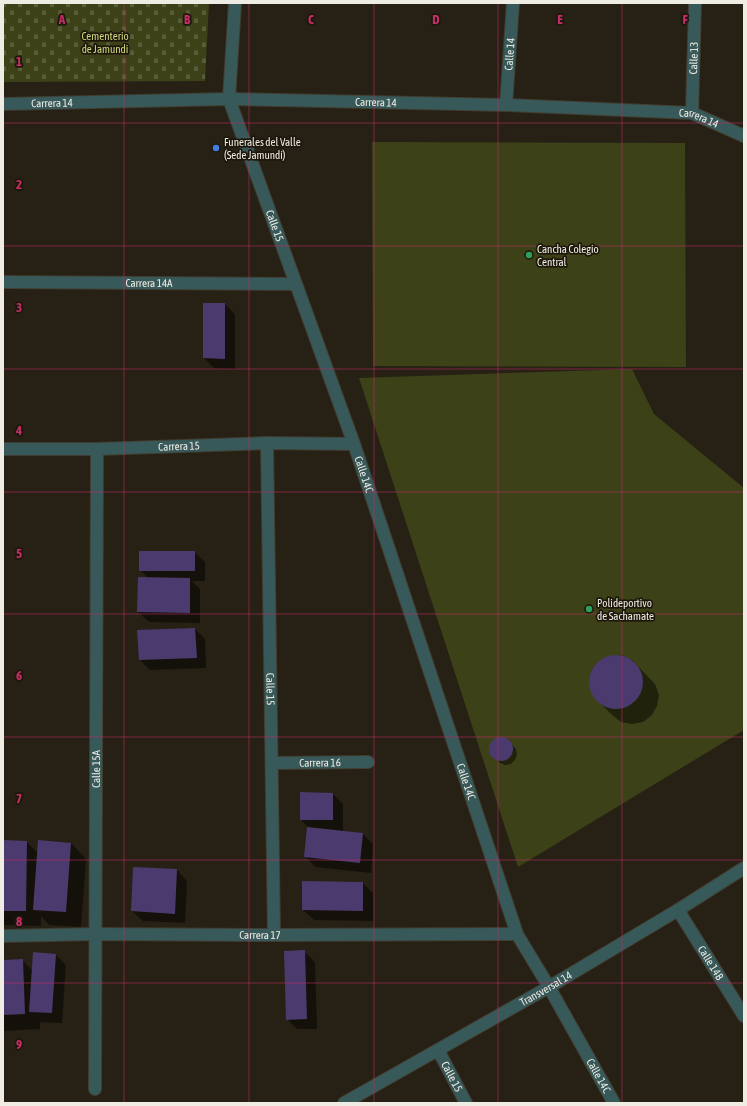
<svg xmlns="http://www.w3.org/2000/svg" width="747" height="1106" font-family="'Asap Condensed',sans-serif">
<defs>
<pattern id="cemetery-stones" width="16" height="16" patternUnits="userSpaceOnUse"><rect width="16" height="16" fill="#3c4117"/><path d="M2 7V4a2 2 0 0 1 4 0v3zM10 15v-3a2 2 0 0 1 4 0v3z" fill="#585d39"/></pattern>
</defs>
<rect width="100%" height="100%" fill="#262114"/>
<path fill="url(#cemetery-stones)" d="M3,3H209L205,81L3,82Z"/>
<path fill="#3c4117" d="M372,142L685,143L686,367L373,366Z
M632,369L654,414L744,488V730L518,867L359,378Z"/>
<path fill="#0007" d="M225,304L235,314V369L214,368L204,358Z
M194,552L205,562V581H192L200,589V623L149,622L138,612L148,578L140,570Z
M195,629L205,639L206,668L150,670L140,660Z
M622,655L632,660L655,684L659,695L657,706L652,715L643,722L632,724L621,722L612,715L596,699L591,690L590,679L593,668L601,660L610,656Z
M501,738L507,740L516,749L517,755L515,760L511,764L505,765L500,763L491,753L490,747L492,742L496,739Z
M333,794L343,804V832L363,834L373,844L371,873L315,867L305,856L308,827L301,820Z
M3,841L27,842L38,853L71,843L86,859L81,927L49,925L41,916V926L3,925Z
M134,868L177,870L187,881L185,923L143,921L132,911Z
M303,882L363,883L373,893V921L314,920L303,910Z
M304,951L315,962L317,1029H297L287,1019Z
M56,955L66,965L62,1023L40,1022V1029L3,1031V961L22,960L33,971Z"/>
<path fill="#4b3a6d" d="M203,303H225V359L203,358Z
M139,551H195V571H139Z
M138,577L190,578V613L137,612Z
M195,628L197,658L139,660L137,630Z
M589 682a27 27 0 1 1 54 0a27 27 0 1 1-54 0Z
M489 749a12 12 0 1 1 24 0a12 12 0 1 1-24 0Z
M300,792L333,793V820H300Z
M307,827L363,833L360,863L304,857Z
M3,840L27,841L26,911H3Z
M38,840L71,843L66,912L33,910Z
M133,867L177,869L175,914L131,911Z
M302,881L363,882V911L302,910Z
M305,950L307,1019L286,1020L284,951Z
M33,952L56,954L52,1013L29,1012Z
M23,959L25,1014L3,1015V960Z"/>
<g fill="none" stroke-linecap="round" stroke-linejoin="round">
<defs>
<g id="minor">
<path id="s1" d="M235,3L229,99L354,444L517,934L549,987L614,1103"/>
<path id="s2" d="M3,104L229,99L506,105L692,113L744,136"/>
<path id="s3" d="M506,105L513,3"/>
<path id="s4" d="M692,113L695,3"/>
<path id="s5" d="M3,282L295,284"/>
<path id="s6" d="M267,443L274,935"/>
<path id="s7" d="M3,449H97L267,443L354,444"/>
<path id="s8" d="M272,763L368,762"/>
<path id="s9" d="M678,910L744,1016"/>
<path id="s10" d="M3,936L96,934L274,935L517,934"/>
<path id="s11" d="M438,1050L466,1103"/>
<path id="s12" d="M95,1089L97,449"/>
<path id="s13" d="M344,1103L549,987L678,910L744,868"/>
</g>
</defs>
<use href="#minor" stroke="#423d31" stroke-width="14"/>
<use href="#minor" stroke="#385959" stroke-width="12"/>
</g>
<path fill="none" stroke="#c62d69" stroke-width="1" stroke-opacity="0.55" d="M124,3V1103M249,3V1103M374,3V1103M498,3V1103M622,3V1103M3,123H744M3,246H744M3,369H744M3,492H744M3,614H744M3,737H744M3,860H744M3,983H744"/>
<circle fill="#3f7fe0" stroke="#1d180b" stroke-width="1.5" cx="216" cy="148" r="4"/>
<g fill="#2e9e5b" stroke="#1d180b" stroke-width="1.5">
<circle cx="529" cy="255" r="4"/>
<circle cx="589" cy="609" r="4"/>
</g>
<g text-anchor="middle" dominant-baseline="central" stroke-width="3.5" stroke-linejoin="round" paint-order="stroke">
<g font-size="11" fill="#cfd97f" stroke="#1d180b">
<text x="105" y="36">Cementerio<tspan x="105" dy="13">de Jamundi</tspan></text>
</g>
<g font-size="11" fill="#efece4" stroke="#1d180b">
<text stroke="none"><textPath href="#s3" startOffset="51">Calle 14</textPath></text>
<text stroke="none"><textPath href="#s4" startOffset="55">Calle 13</textPath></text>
<text stroke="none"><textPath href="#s2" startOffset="373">Carrera 14</textPath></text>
<text stroke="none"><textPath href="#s2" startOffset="49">Carrera 14</textPath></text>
<text stroke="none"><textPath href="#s2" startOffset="697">Carrera 14</textPath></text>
<text stroke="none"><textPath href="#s1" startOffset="231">Calle 15</textPath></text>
<text stroke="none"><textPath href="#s5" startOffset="146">Carrera 14A</textPath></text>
<text stroke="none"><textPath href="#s7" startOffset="176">Carrera 15</textPath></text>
<text stroke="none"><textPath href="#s1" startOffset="495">Calle 14C</textPath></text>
<text stroke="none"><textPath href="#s6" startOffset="246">Calle 15</textPath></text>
<text stroke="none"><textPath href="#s8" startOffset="48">Carrera 16</textPath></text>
<text stroke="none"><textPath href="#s12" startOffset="320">Calle 15A</textPath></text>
<text stroke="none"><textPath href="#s1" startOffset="819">Calle 14C</textPath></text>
<text stroke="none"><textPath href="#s10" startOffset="257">Carrera 17</textPath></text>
<text stroke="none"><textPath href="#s9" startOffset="62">Calle 14B</textPath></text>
<text stroke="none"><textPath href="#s13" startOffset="232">Transversal 14</textPath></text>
<text stroke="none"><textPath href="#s1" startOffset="1143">Calle 14C</textPath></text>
<text stroke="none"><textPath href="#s11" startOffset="30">Calle 15</textPath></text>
</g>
<g font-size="11" fill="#efece4" stroke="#1d180b" text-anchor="start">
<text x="224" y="142">Funerales del Valle<tspan x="224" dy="13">(Sede Jamundí)</tspan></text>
<text x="537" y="249">Cancha Colegio<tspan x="537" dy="13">Central</tspan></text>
<text x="597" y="603">Polideportivo<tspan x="597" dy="13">de Sachamate</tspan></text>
</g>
</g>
<g font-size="13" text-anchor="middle" font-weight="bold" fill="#c62d69" stroke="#1d180b" stroke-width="3.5" stroke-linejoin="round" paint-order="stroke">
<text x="62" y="24">A</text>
<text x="187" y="24">B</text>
<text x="311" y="24">C</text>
<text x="436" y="24">D</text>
<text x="560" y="24">E</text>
<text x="685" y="24">F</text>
<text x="19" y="66">1</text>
<text x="19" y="189">2</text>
<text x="19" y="312">3</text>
<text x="19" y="435">4</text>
<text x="19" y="558">5</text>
<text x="19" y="680">6</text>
<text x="19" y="803">7</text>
<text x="19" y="926">8</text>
<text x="19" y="1049">9</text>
</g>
<rect width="747" height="1106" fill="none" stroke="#efece4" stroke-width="8"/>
</svg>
